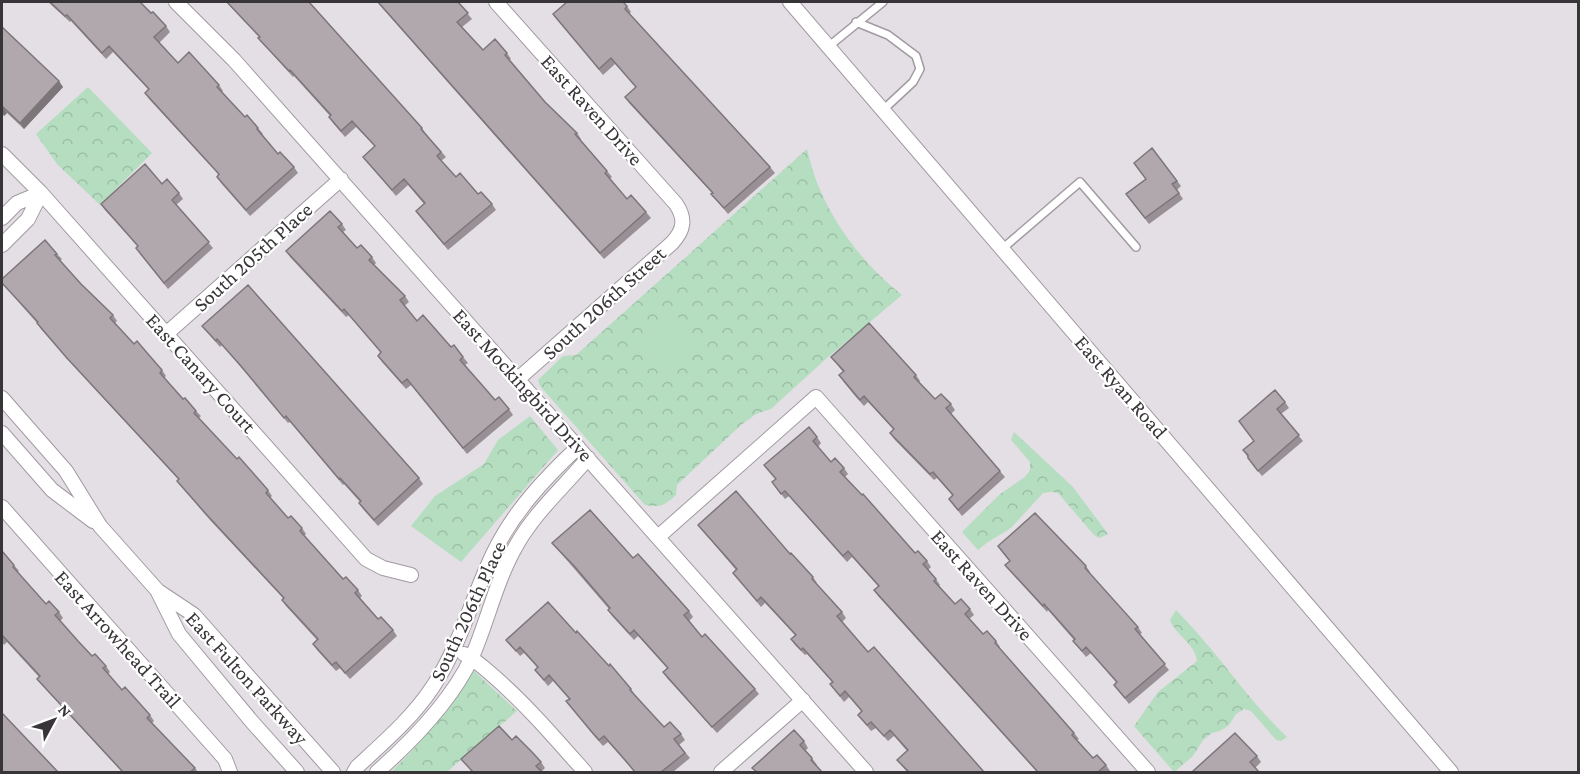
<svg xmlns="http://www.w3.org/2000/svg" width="1580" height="774" font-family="'Crimson Pro',serif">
<defs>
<pattern id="park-crowns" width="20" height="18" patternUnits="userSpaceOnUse" patternTransform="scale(1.5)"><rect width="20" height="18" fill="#b5dec0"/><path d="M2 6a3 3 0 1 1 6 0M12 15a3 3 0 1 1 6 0" fill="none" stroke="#9cbfa6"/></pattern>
</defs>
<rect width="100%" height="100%" fill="#e4dee5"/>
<path fill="url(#park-crowns)" d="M88,87L152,153L100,205L57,164L36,134Z
M807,149C810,161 813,173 818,185C835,227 866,267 902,295L827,358L771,409L756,414L741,425L677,485L676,495C665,505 661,508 645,505L540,386L538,380L563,356L576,355Z
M530,416L558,450L461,562L411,526L435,496L484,464L498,440Z
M1014,432L1073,487L1108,534L1099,538L1094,535L1058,493L1052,492L1043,493L1011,528L988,542L978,550L962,532L1000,494L1025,477L1030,470V462L1011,440Z
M1176,610C1216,650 1246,698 1287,737L1281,741L1276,740L1251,711L1244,709L1236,714L1229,725L1220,731L1212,733L1203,740L1193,756L1174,772L1134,726L1158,692L1197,661C1195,643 1176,636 1170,620Z
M473,670L517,711L447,772H391C424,740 449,709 473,670Z"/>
<path fill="#b5dec0" d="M671,309L701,344L668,372L638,338Z"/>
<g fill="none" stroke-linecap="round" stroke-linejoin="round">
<defs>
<path id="lane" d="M856,22L888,35L916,56L920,69L913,82L883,110
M828,47L883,2
M1002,249L1080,182L1136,247"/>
<path id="street" d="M176,2L234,60L866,772
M496,2L676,204C686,219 684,230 672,243L518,379
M790,2L1451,772
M2,154L41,193L366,559L383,568L411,575
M2,218L17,203L41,193
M2,245L28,219L41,193
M166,334L341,179
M2,398L66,471L100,526L157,590L179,634L253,723L297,772
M2,433L52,490L93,521
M2,507L225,759L230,772
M658,537L816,397L1148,772
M158,591L194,615L333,772
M464,654C474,659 482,666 490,673C525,703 555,738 585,772
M354,772L357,767C384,742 412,718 432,688C460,646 472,598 493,554C513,512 545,478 578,447
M377,772C412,741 452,700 472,657C488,620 496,581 516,546C534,513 564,487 588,458
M721,772L803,700"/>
</defs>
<use href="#lane" stroke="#a19aa1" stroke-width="10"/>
<use href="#street" stroke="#a19aa1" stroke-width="16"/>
<use href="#lane" stroke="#fff" stroke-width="7"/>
<use href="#street" stroke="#fff" stroke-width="14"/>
</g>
<path fill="#989095" d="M48,2H140L151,13L166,26L170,32L159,43L178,63L219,85L223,91L222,92L245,117L258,128L263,134L261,135L278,154L294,167L298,173L250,216L221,183L217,177L219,175L149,99L145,93L149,90L113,52L106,59L71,21L70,22Z
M226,2H309L422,128L426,134L446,157L441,161L456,177L492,204L496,210L448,250L416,211L424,204L408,185L396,196L368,162L363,157L375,146L356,127L345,137L333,123L329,117L330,116L294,76L293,77L263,44L258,38L259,37Z
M377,2H458L472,19L462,27L483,50L507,53L511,59L509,60L545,102L577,133L581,139L580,140L607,171L612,177L609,179L627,199L646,212L651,218L604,259Z
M627,6L631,12L629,14L770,167L775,173L728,214L716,200L711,194L712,193L629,103L625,97L636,87L615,64L603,75L553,14Z
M2,27L63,87L24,129L7,113L4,116L2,113Z
M1152,148L1181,186L1177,190L1183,199L1149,224L1126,194L1146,179Z
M162,184L179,193L183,199L176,205L213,248L168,289L140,254L138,246L105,210L101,204Z
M342,224L346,230L343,232L357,248L372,257L376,263L374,265L405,296L409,302L404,306L417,321L463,357L468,363L465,365L482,385L495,400L509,409L513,415L467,454L411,385L406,389L382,362L378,356L381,353L349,315L346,317L290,257L286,251Z
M57,254L62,259L60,261L81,284L113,315L117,321L115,323L134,344L162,370L166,376L164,378L183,399L196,411L201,416L199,418L237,459L268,490L272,496L270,498L288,518L302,528L306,534L304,536L343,579L358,590L362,596L360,598L378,619L393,630L397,636L350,679L340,668L336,671L317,650L313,644L317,640L286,606L282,600L283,598L210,520L181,486L177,481L178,479L70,362L41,329L37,323L2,283Z
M202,326L419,478L423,484L378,526L363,509L359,503L360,502L344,484L343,485L290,422L288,423L245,372L222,345L220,347Z
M831,357L916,375L920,381L919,382L935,399L951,404L955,410L951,414L1005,477L962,516L949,499L953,496L937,478L934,480L894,439L890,433L894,430L868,402L864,406L855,396L843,381V372Z
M1285,402L1289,408L1281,414L1303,441L1262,476L1252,464L1243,450L1254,441L1239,421Z
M817,437L821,443L818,447L831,462L844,468L848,474L845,477L915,553L927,561L931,567L928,570L936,579L940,585L939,586L955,604L970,609L974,615L969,619L983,634L996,641L1000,647L999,648L1074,733L1079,739L1077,740L1093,758L1106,765L1110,771L1109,772H1037L878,596L874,590L878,586L852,557L847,562L789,496L785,499L772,482L776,479L764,465Z
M698,525L790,554L813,577L817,583L816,584L842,612L846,618L842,622L868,652L984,772H907L897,760L907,751L894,736L888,741L876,728L871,731L858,715L862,712L849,697L844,702L830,684L832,682L807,654L805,655L795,645L791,639L795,635L765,603L761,607L733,573L736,570Z
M552,543L633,558L689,611L693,617L689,621L702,637L755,689L759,694L717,733L667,678L663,672L667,668L638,636L634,640L612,616L608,610L609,609Z
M998,546L1086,566L1090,572L1089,573L1138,627L1142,633L1140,634L1169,670L1129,704L1114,685L1116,682L1091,653L1086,657L1073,641L1074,640L1048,610L1047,612L1010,571L1005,565L1010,561Z
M2,551L14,565L19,571L17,572L46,604L59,612L63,618L60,621L92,656L106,666L110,672L108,674L122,690L150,715L154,721L152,723L195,768L198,772H122L41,684L37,679L39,677L7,642L4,645L2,641Z
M576,633L631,689L635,695L664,727L681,734L685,740L679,745L690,758L673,772H635L608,742L603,746L595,737L566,701L569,699L553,681L548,686L535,670L538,668L524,653L520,656L506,640Z
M512,740L541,762L545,768L541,772H542H472L461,759Z
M804,741L808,748L805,751L812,758L817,765L816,766L822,772H756L752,768Z
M1257,756L1261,762L1255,768L1192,772Z"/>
<path fill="#7c7679" d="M59,81L63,87L24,129L20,123Z
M3,107L7,113L4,116L2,112V109Z"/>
<path fill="#b1a8ad" stroke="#7c7679" stroke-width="1.5" d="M50,2H140L151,13L153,12L166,26L154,37L178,63L189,52L219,85L217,87L245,117L247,115L258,128L257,129L278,154L280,152L294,167L246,210L217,177L219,174L145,93L149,89L109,46L102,53L67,15L65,16Z
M227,2H309L422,128L421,129L441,152L437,156L456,177L460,173L478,194L481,192L492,204L444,244L416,211L425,203L404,179L392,190L363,157L375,146L352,121L341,131L329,117L331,115L290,70L289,71L258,38L260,37Z
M378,2H458L468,13L457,22L483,50L495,39L507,53L505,55L545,102L577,133L575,134L607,171L605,173L627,199L631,195L646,212L600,253Z
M567,2H623L627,6L625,9L770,167L724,208L711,194L713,193L625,97L636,87L611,58L599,69L553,14Z
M2,27L59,81L20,123L3,107L2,109Z
M1152,148L1177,181L1172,184L1179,193L1145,218L1126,194L1146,179L1134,163Z
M145,164L162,184L167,179L179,193L172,200L209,242L164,283L136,248L138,246L101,204Z
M330,211L342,224L338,227L357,248L361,245L372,257L369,260L405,296L400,300L417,321L423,315L451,347L454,345L463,357L460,360L482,385L495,400L499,397L509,409L463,448L407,379L402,383L378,356L381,352L344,309L342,311L286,251Z
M45,240L57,254L55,255L81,284L113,315L110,318L134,344L137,341L148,354L162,370L160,373L183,399L185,398L196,411L194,413L237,459L239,457L268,490L266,493L288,518L291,516L302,528L300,531L343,579L346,577L358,590L355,593L378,619L381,617L393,630L345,673L336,662L332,665L313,644L318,639L282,600L284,598L206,514L177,481L179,479L66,357L37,323L38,322L2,283V279Z
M248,285L419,478L374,520L359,503L361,501L340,478L339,479L286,416L284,418L241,366L217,339L216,341L202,326Z
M869,323L916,375L914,377L935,399L941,394L951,404L946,408L1000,471L958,510L949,499L953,495L933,472L930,474L890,433L894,429L864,396L860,400L839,375L844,371L831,357Z
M1275,390L1285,402L1277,409L1299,435L1258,471L1248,458V455L1243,450L1254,441L1239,421Z
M809,427L817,437L813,441L831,462L835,458L844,468L840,472L862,495L863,494L915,553L918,551L927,561L923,564L936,579L934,581L955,604L961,599L970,609L965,614L983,634L987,631L996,641L995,643L1074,733L1072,735L1093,758L1097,755L1106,765L1098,772H1038L874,590L879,586L848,551L843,556L785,491L781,494L772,482L776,479L764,465Z
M736,491L790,554L791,553L813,577L812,579L842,612L837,616L868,652L874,647L984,772H909L897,760L908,750L890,730L884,736L871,722L867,725L858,715L862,711L845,691L840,696L830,684L833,682L803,648L801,650L791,639L796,635L761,597L757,601L733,573L737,569L698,525Z
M590,510L633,558L638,554L689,611L684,615L702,637L705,634L755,689L712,727L663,672L668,668L634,630L630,634L608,610L610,608L575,567L552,543Z
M1035,513L1086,566L1085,568L1138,627L1135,629L1165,664L1125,698L1114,685L1117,682L1086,647L1082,651L1073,641L1075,639L1044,604L1043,606L1005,565L1010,561L998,546Z
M2,551L14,565L13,567L46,604L49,601L59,612L55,615L78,641L92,656L95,654L106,666L103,668L122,690L125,687L150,715L147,718L195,768L190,772H123L37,679L40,676L3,636L2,638Z
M548,602L576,633L577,631L609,666L610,664L631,689L630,690L664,727L670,722L681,734L674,739L685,753L661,772H635L625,760L604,736L599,740L591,731L566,701L570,699L549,675L544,680L535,670L538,667L520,647L516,651L506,640Z
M2,713L58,772H2Z
M499,726L512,740L516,736L532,752L541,762L536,766L542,772H473L461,759Z
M794,730L804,741L800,745L812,758L811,760L822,772H757L752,768Z
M1235,733L1257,756L1250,762L1259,772H1192Z"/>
<g text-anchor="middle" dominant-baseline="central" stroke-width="4.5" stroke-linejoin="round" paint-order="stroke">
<g font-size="21" fill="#383538" stroke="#fff">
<text transform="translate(592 110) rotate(48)">East Raven Drive</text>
<text transform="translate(253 257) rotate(-42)">South 205th Place</text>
<text transform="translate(604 303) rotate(-42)">South 206th Street</text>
<text transform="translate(201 373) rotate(48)">East Canary Court</text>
<text transform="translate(523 385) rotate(48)">East Mockingbird Drive</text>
<text transform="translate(1121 387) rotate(49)">East Ryan Road</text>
<text transform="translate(982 585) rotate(48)">East Raven Drive</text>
<text transform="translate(468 611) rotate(-65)">South 206th Place</text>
<text transform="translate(118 639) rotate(48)">East Arrowhead Trail</text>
<text transform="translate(247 678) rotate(48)">East Fulton Parkway</text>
</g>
</g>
<rect width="1580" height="774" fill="none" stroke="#383538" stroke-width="6"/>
<g transform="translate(54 720) rotate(49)" stroke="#ffffff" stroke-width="4.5" paint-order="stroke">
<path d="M0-4.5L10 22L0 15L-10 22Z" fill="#383538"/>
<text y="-9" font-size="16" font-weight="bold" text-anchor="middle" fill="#383538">N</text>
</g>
</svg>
